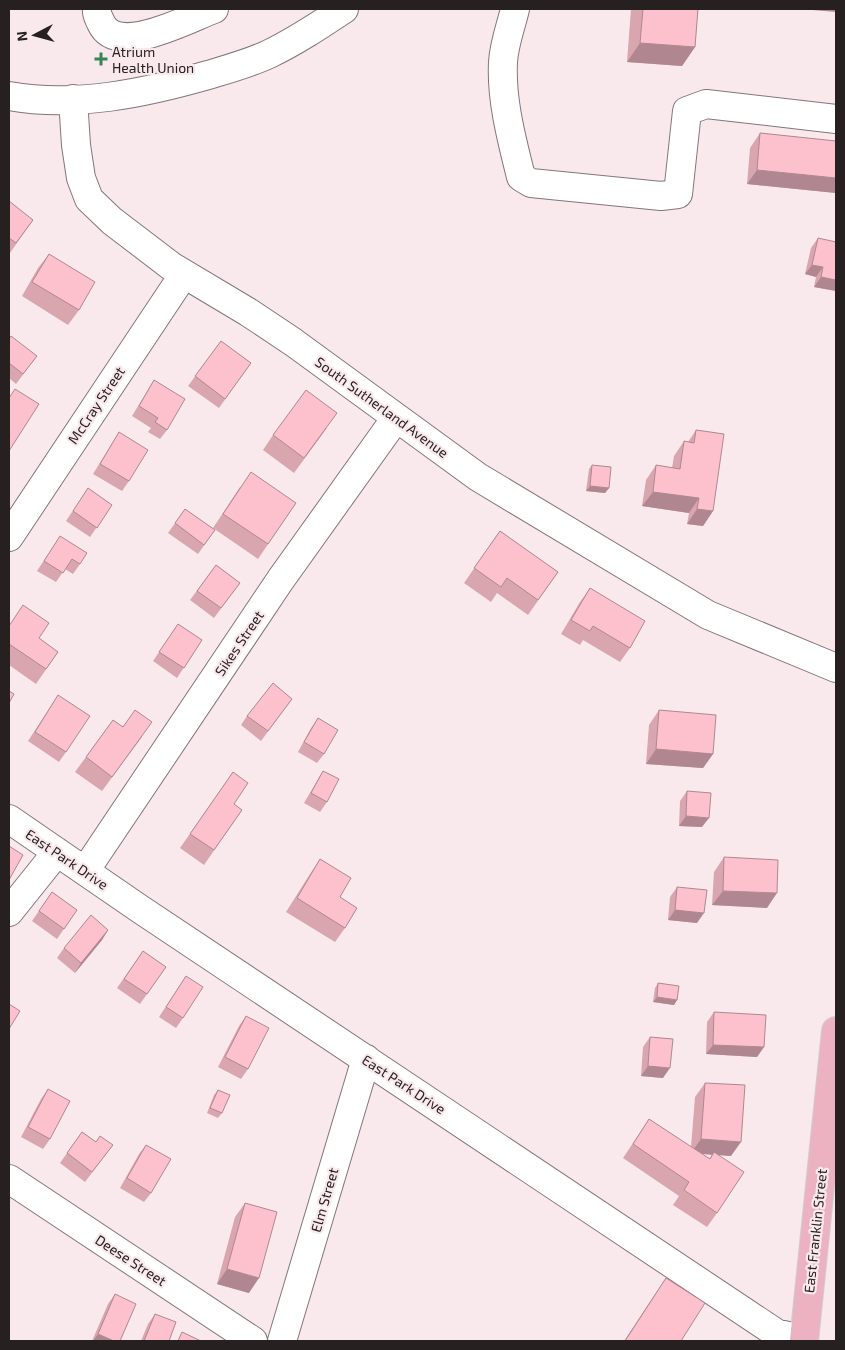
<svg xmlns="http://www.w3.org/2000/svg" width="845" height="1350" font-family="'Exo 2',sans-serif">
<rect width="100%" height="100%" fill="#f9e9ec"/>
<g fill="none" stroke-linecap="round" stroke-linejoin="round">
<defs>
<path id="minor" d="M97,9C96,14 99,18 101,23C117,58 189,18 214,9
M515,9C511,26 504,44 503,62C501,101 512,140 521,177L531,183L661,196L678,194L687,111L706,104L836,119
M9,96C75,108 145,93 208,75C228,69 250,63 269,54C296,41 320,25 344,9
M73,99L76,145L81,178L89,199L112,221L171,266L248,312L293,342L478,477L708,615L836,668
M9,537L184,274
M9,819L140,909L776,1333L804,1340
M85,871L281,579L396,418
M9,912L57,852
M9,1179L253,1341
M282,1341L366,1059"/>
<path id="major" d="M804,1341L836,1031"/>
</defs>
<use href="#minor" stroke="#847678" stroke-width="30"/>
<use href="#major" stroke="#cfcece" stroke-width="30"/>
<use href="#minor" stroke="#fff" stroke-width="28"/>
<use href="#major" stroke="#edb2c1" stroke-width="28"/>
</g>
<path fill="#d9a6b0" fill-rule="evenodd" d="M631,9H698L695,47L682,66L627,62Z
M760,133L836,141V193L747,184L750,148Z
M9,201L33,220L10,253H9Z
M818,238L836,291L814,287L816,277L805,274L811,248Z
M49,254L79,310L68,325L22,296L38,268Z
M9,339L37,356L16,384L9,378Z
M221,341L251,363L219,408L188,386Z
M154,380L167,430L160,439L148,432L151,428L132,416Z
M327,428L294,473L263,450L273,435Z
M696,430L713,511L703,526L687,524L689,513L642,506L646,480L656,465L672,468L674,456L684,441L688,442Z
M119,432L129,481L122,491L93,474Z
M592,465L609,488L605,493L586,491L589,469Z
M240,487L296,503L258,559L213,528Z
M88,488L112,505L90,537L66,521Z
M185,509L215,530L198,554L168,533Z
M500,531L558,572L528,615L497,593L491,602L464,583Z
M60,536L80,564L73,574L65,569L56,582L37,571Z
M216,565L240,583L214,618L190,600Z
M590,588L630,648L620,662L583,640L580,645L561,634L580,602Z
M178,624L202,640L177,678L153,661Z
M9,626L39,638L58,652L36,684L9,665Z
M58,695L66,752L59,762L28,741Z
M292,699L261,741L241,725L247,716Z
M659,710L713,754L703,768L646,764L649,725Z
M318,718L324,754L317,763L298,752L311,728Z
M113,720L123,727L142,737L102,791L75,772Z
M323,771L327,802L320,812L304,803L317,781Z
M233,772L234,804L242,810L204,865L180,848Z
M687,791L702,827L679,826L680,801Z
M724,857L767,908L712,905L714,872Z
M320,859L340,897L345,928L335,942L286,912L310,874Z
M677,887L697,923L668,920L670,897Z
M52,892L77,910L57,939L32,921Z
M108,930L102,940L75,973L57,958L64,948Z
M143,951L166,967L140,1004L117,988Z
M186,976L183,1018L176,1028L159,1017Z
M658,983L677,1000L674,1005L653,1002L655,988Z
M714,1012L764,1047L757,1057L706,1054L707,1022Z
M246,1016L248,1069L241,1079L218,1067L239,1026Z
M650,1037L663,1078L641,1076L643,1047Z
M705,1083L731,1156L719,1155L717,1213L707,1227L673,1205L679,1196L623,1158L649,1119L691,1147L695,1097ZM702,1154L712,1155L709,1159Z
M48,1089L50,1139L43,1149L21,1137L41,1099Z
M218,1090L222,1113L218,1118L207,1113L214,1095Z
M82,1132L96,1142L113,1145L85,1182L60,1163Z
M146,1145L151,1193L144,1202L120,1188L139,1154Z
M245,1203L249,1293L217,1284L235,1217Z
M666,1278L681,1341H624L653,1297Z
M115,1294L120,1341H92L108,1304Z
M155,1314L169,1341H141L148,1324Z"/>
<path fill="#b08790" d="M813,9H836V12L812,10Z
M640,43L695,47L682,66L627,62Z
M757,170L836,178V193L747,184Z
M812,265L823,267L816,277L805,274Z
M821,277L836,280V291L814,287Z
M590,486L609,488L605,493L586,491Z
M653,492L699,498L689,513L642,506Z
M697,509L713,511L703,526L687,524Z
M656,749L713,754L703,768L646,764Z
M686,816L709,818L702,827L679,826Z
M723,891L777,893L767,908L712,905Z
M675,910L704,913L697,923L668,920Z
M108,930L102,940L75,973L81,963Z
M657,997L677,1000L674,1005L653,1002Z
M713,1045L764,1047L757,1057L706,1054Z
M648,1066L670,1068L663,1078L641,1076Z
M701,1139L741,1142L731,1156L691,1153Z
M227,1269L259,1278L249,1293L217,1284Z
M98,1334L114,1341H93Z"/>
<path fill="#fcc1cd" stroke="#b08790" d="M643,9H698L695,47L640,43Z
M760,133L836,141V178L757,170Z
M9,201L33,220L16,243L9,238Z
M818,238L836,242V280L821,277L823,267L812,265Z
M49,254L95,282L79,310L32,282Z
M11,336L37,356L23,374L9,363V339Z
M221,341L251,363L225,399L195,376Z
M154,380L185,399L167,430L155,422L158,418L139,406Z
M15,389L39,404L9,451V398Z
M306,390L337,413L304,458L273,435Z
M696,430L724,434L713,511L697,509L699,498L653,492L656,465L680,469L684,441L694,443Z
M119,432L148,450L129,481L100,464Z
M592,465L611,467L609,488L590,486Z
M251,472L296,503L268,544L223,514Z
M88,488L112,505L97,528L73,511Z
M185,509L215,530L204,545L175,523Z
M500,531L558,572L538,600L507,578L501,587L474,568Z
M60,536L87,553L80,564L72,559L63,573L44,561Z
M216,565L240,583L221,608L197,591Z
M590,588L645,621L630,648L593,626L590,631L571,620Z
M23,605L49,623L39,638L58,652L46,669L9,644V626Z
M178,624L202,640L184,668L159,652Z
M273,683L292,699L268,731L247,716Z
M9,691L14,694L9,703Z
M58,695L90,716L66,752L35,732Z
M135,710L152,722L112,777L86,757L113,720L123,727Z
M659,710L716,715L713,754L656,749Z
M318,718L338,730L324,754L304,742Z
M323,771L339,779L327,802L311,793Z
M233,772L248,783L234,804L242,810L214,850L190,834Z
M687,791L711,793L709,818L686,816Z
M9,846L23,855L9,880Z
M724,857L778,860L777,893L723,891Z
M320,859L351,878L340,897L357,908L345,928L297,898Z
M677,887L707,890L704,913L675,910Z
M52,892L77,910L64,929L39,911Z
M91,915L108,930L81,963L64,948Z
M143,951L166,967L147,994L124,979Z
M186,976L203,987L183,1018L166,1007Z
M658,983L679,986L677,1000L657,997Z
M9,1004L20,1011L9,1029Z
M714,1012L766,1015L764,1047L713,1045Z
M246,1016L269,1028L248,1069L225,1057Z
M650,1037L673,1039L670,1068L648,1066Z
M705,1083L745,1085L741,1142L701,1139Z
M48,1089L70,1101L50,1139L28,1127Z
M218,1090L230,1095L222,1113L210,1108Z
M649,1119L710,1159L714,1152L744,1172L717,1213L684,1190L689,1182L633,1144Z
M82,1132L96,1142L100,1136L113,1145L92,1172L67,1153Z
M146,1145L171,1159L151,1193L127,1178Z
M245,1203L277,1212L259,1278L227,1269Z
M666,1278L705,1303L681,1341H625Z
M115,1294L136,1304L120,1341H114L98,1334Z
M155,1314L176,1322L169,1341H144Z
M182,1332L201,1341H178Z"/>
<path fill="#378555" stroke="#f9e9ec" stroke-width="2" d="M98.5 51.5h5v5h5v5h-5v5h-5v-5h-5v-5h5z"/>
<g text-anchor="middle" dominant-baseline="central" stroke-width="4.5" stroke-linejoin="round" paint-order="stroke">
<g font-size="14" fill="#262021" stroke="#f9e9ec" text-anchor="start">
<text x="112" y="51">Atrium<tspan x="112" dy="16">Health Union</tspan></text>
</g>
<g font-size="14" fill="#262021" stroke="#f9e9ec">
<text transform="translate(96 405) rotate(-56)">McCray Street</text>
<text transform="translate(382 407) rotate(36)">South Sutherland Avenue</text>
<text transform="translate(239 643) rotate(-56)">Sikes Street</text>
<text transform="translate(67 859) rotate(34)">East Park Drive</text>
<text transform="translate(404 1084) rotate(33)">East Park Drive</text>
<text transform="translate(324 1200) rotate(-74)">Elm Street</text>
<text transform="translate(815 1231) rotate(-84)">East Franklin Street</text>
<text transform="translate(131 1260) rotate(33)">Deese Street</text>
</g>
</g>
<rect width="845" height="1350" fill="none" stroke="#262021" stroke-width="20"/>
<g transform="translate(35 35) rotate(264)" stroke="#f9e9ec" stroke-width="4" paint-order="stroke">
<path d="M0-4L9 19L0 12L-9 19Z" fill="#262021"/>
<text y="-8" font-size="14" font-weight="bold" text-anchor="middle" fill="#262021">N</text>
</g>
</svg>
